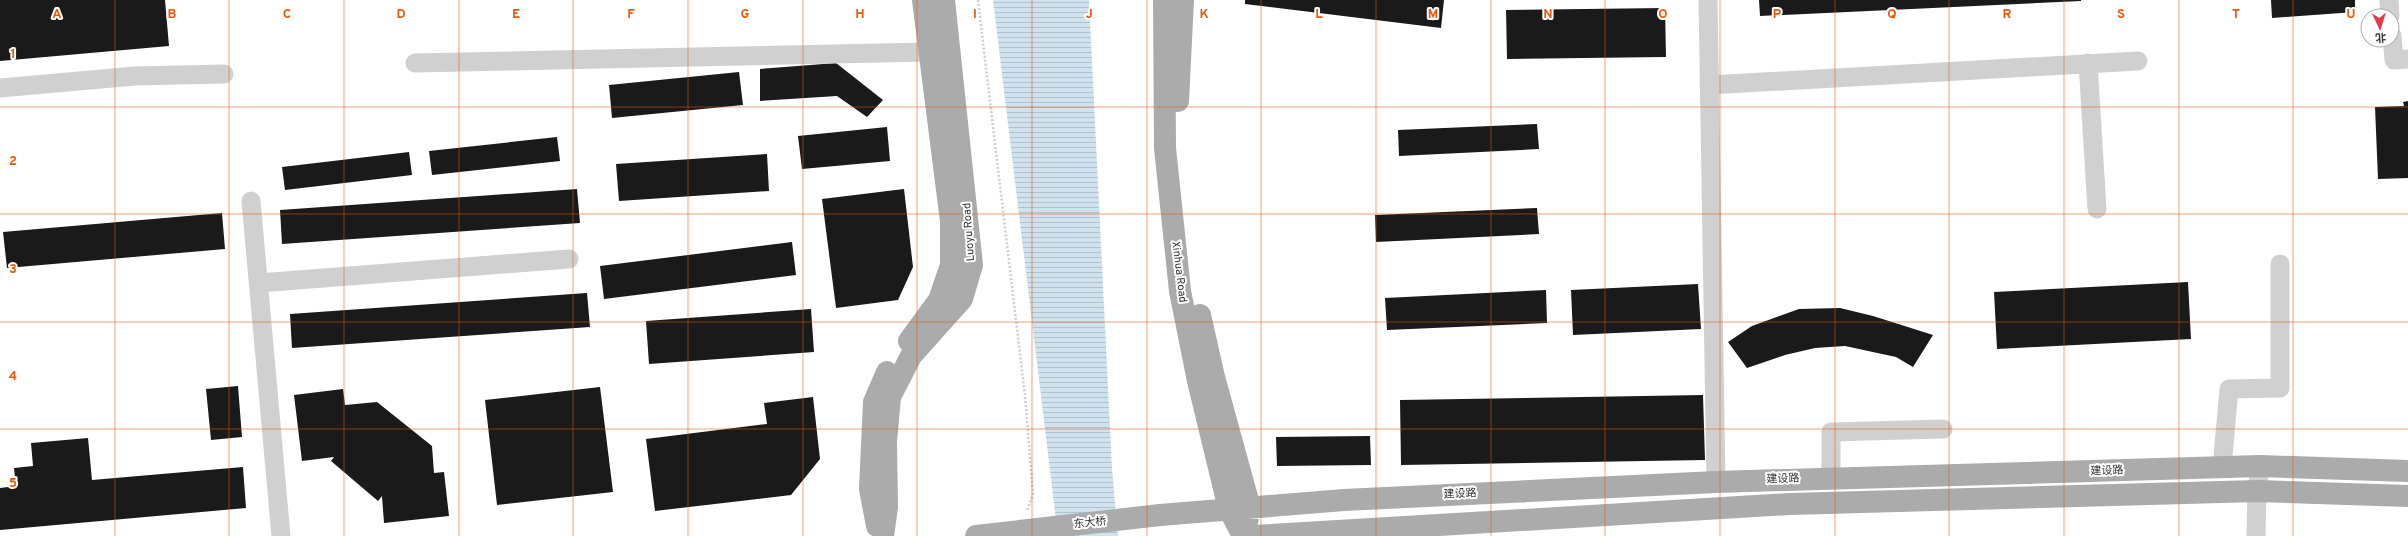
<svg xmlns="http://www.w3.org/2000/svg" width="2408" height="536" font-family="Overpass,'Noto Sans SC',sans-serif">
<defs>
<pattern id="water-rules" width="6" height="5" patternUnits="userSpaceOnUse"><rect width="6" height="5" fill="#cfe2ee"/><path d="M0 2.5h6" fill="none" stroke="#b2c2cd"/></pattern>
</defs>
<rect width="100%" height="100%" fill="#fff"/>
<path fill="url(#water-rules)" d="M993,0H1089L1112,469L1118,536H1058Z"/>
<path fill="#1a1a1a" d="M0,0H165L169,46L0,61Z
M1245,0H1444L1441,28L1245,4Z
M1759,0H2081V1L1760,16Z
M2271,0H2355V12L2272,18Z
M1665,8L1666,57L1507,59L1506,10Z
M836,63L883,100L867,117L837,96L760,101V69Z
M739,72L743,105L612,118L609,85Z
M2408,101V178L2378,179L2375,107L2404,106L2403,102Z
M1537,124L1539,149L1399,156L1398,130Z
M887,127L890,161L802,169L798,136Z
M557,137L560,161L432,175L429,151Z
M409,152L412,175L285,190L282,167Z
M767,154L769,191L619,201L616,164Z
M577,189L580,223L282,244L280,210Z
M904,189L913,267L898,300L836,308L822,199Z
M1537,208L1539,234L1376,242L1375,215Z
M222,213L225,249L7,268L3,232Z
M792,242L796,275L604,299L600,266Z
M2188,282L2191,339L1997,349L1994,292Z
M1698,284L1701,329L1573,335L1571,290Z
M1546,290L1547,323L1387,330L1385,298Z
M587,293L590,327L292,348L290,314Z
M1840,308L1873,316L1933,335L1913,367L1896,357L1845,346L1815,348L1785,355L1747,368L1728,342L1752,326L1799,309Z
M811,309L814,352L649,364L646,321Z
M238,386L242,437L211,440L206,389Z
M600,387L613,492L497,505L485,400Z
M343,389L345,405L377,402L432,446L434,473L444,472L449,516L384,523L382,496L378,501L331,461L334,457L302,461L294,395Z
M1703,395L1705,460L1401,465L1400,400Z
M813,397L820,459L791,495L655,511L646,439L767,424L764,403Z
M1370,436L1371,465L1277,466L1276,437Z
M88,438L92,480L243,467L246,508L0,530V488L16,486L14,468L33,466L31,443Z"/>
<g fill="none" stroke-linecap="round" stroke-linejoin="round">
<path stroke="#cdcdcd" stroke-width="2.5" stroke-dasharray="2 2" stroke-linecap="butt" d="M978,0L1025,396L1033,494L1027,511"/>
<path stroke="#d0d0d0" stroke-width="19" d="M1708,0L1716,482
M2389,0L2390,16
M2392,36L2394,60L2408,59
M415,63L928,52
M2088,63L2097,209
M1709,85L2138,61
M0,88L135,76L224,74
M251,201L281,536
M259,283L569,259
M2222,467L2229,389L2280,388V264
M1831,478V432L1943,429
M2256,536L2257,491L2260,466"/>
<path stroke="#ababab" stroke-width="22" d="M1164,0L1165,148L1180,291L1198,381L1229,509L1243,536
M1178,101L1183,0
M1200,315L1214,377L1250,508L1247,522
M909,341L939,300L951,265V221L923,0
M877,526L870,489L874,402L887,372
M883,536L887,507L886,442L890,397L911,356L962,299L972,265L944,0
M976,536L1160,515L1344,500L1716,482L2260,466L2408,471
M1255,536L1790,504L2257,491L2408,496"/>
</g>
<path fill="none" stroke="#e8590c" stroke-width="1" stroke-opacity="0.55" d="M115,0V536M229,0V536M344,0V536M459,0V536M573,0V536M688,0V536M803,0V536M917,0V536M1032,0V536M1147,0V536M1261,0V536M1376,0V536M1491,0V536M1605,0V536M1720,0V536M1835,0V536M1949,0V536M2064,0V536M2179,0V536M2293,0V536M0,107H2408M0,214H2408M0,322H2408M0,429H2408"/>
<g text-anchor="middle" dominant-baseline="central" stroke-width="4" stroke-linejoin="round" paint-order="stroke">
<g font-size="11" fill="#333" stroke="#fff">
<text transform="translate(969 232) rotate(-94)">Luoyu Road</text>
<text transform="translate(1179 272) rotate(83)">Xinhua Road</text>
<text transform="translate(2107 471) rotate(-2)">建设路</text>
<text transform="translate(1783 479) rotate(-2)">建设路</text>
<text transform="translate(1460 494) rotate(-3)">建设路</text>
<text transform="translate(1090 523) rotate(-6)">东大桥</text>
</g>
</g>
<g font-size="13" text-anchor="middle" font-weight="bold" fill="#e8590c" stroke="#fff" stroke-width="4" stroke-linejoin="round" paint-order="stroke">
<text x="57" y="18">A</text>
<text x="172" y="18">B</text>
<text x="287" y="18">C</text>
<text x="401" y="18">D</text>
<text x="516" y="18">E</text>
<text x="631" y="18">F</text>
<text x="745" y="18">G</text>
<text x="860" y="18">H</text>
<text x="975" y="18">I</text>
<text x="1089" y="18">J</text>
<text x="1204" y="18">K</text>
<text x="1319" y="18">L</text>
<text x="1433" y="18">M</text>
<text x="1548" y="18">N</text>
<text x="1663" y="18">O</text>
<text x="1777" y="18">P</text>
<text x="1892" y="18">Q</text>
<text x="2007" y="18">R</text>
<text x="2121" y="18">S</text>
<text x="2236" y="18">T</text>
<text x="2351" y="18">U</text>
<text x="13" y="58">1</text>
<text x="13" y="165">2</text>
<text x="13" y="273">3</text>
<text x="13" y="380">4</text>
<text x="13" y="487">5</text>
</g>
<g transform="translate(2380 28) rotate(176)"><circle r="19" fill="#ffffff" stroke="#adadad"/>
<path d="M0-3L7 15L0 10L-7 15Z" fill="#e63946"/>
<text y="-6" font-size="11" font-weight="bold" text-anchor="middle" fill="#333333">北</text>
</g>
</svg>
